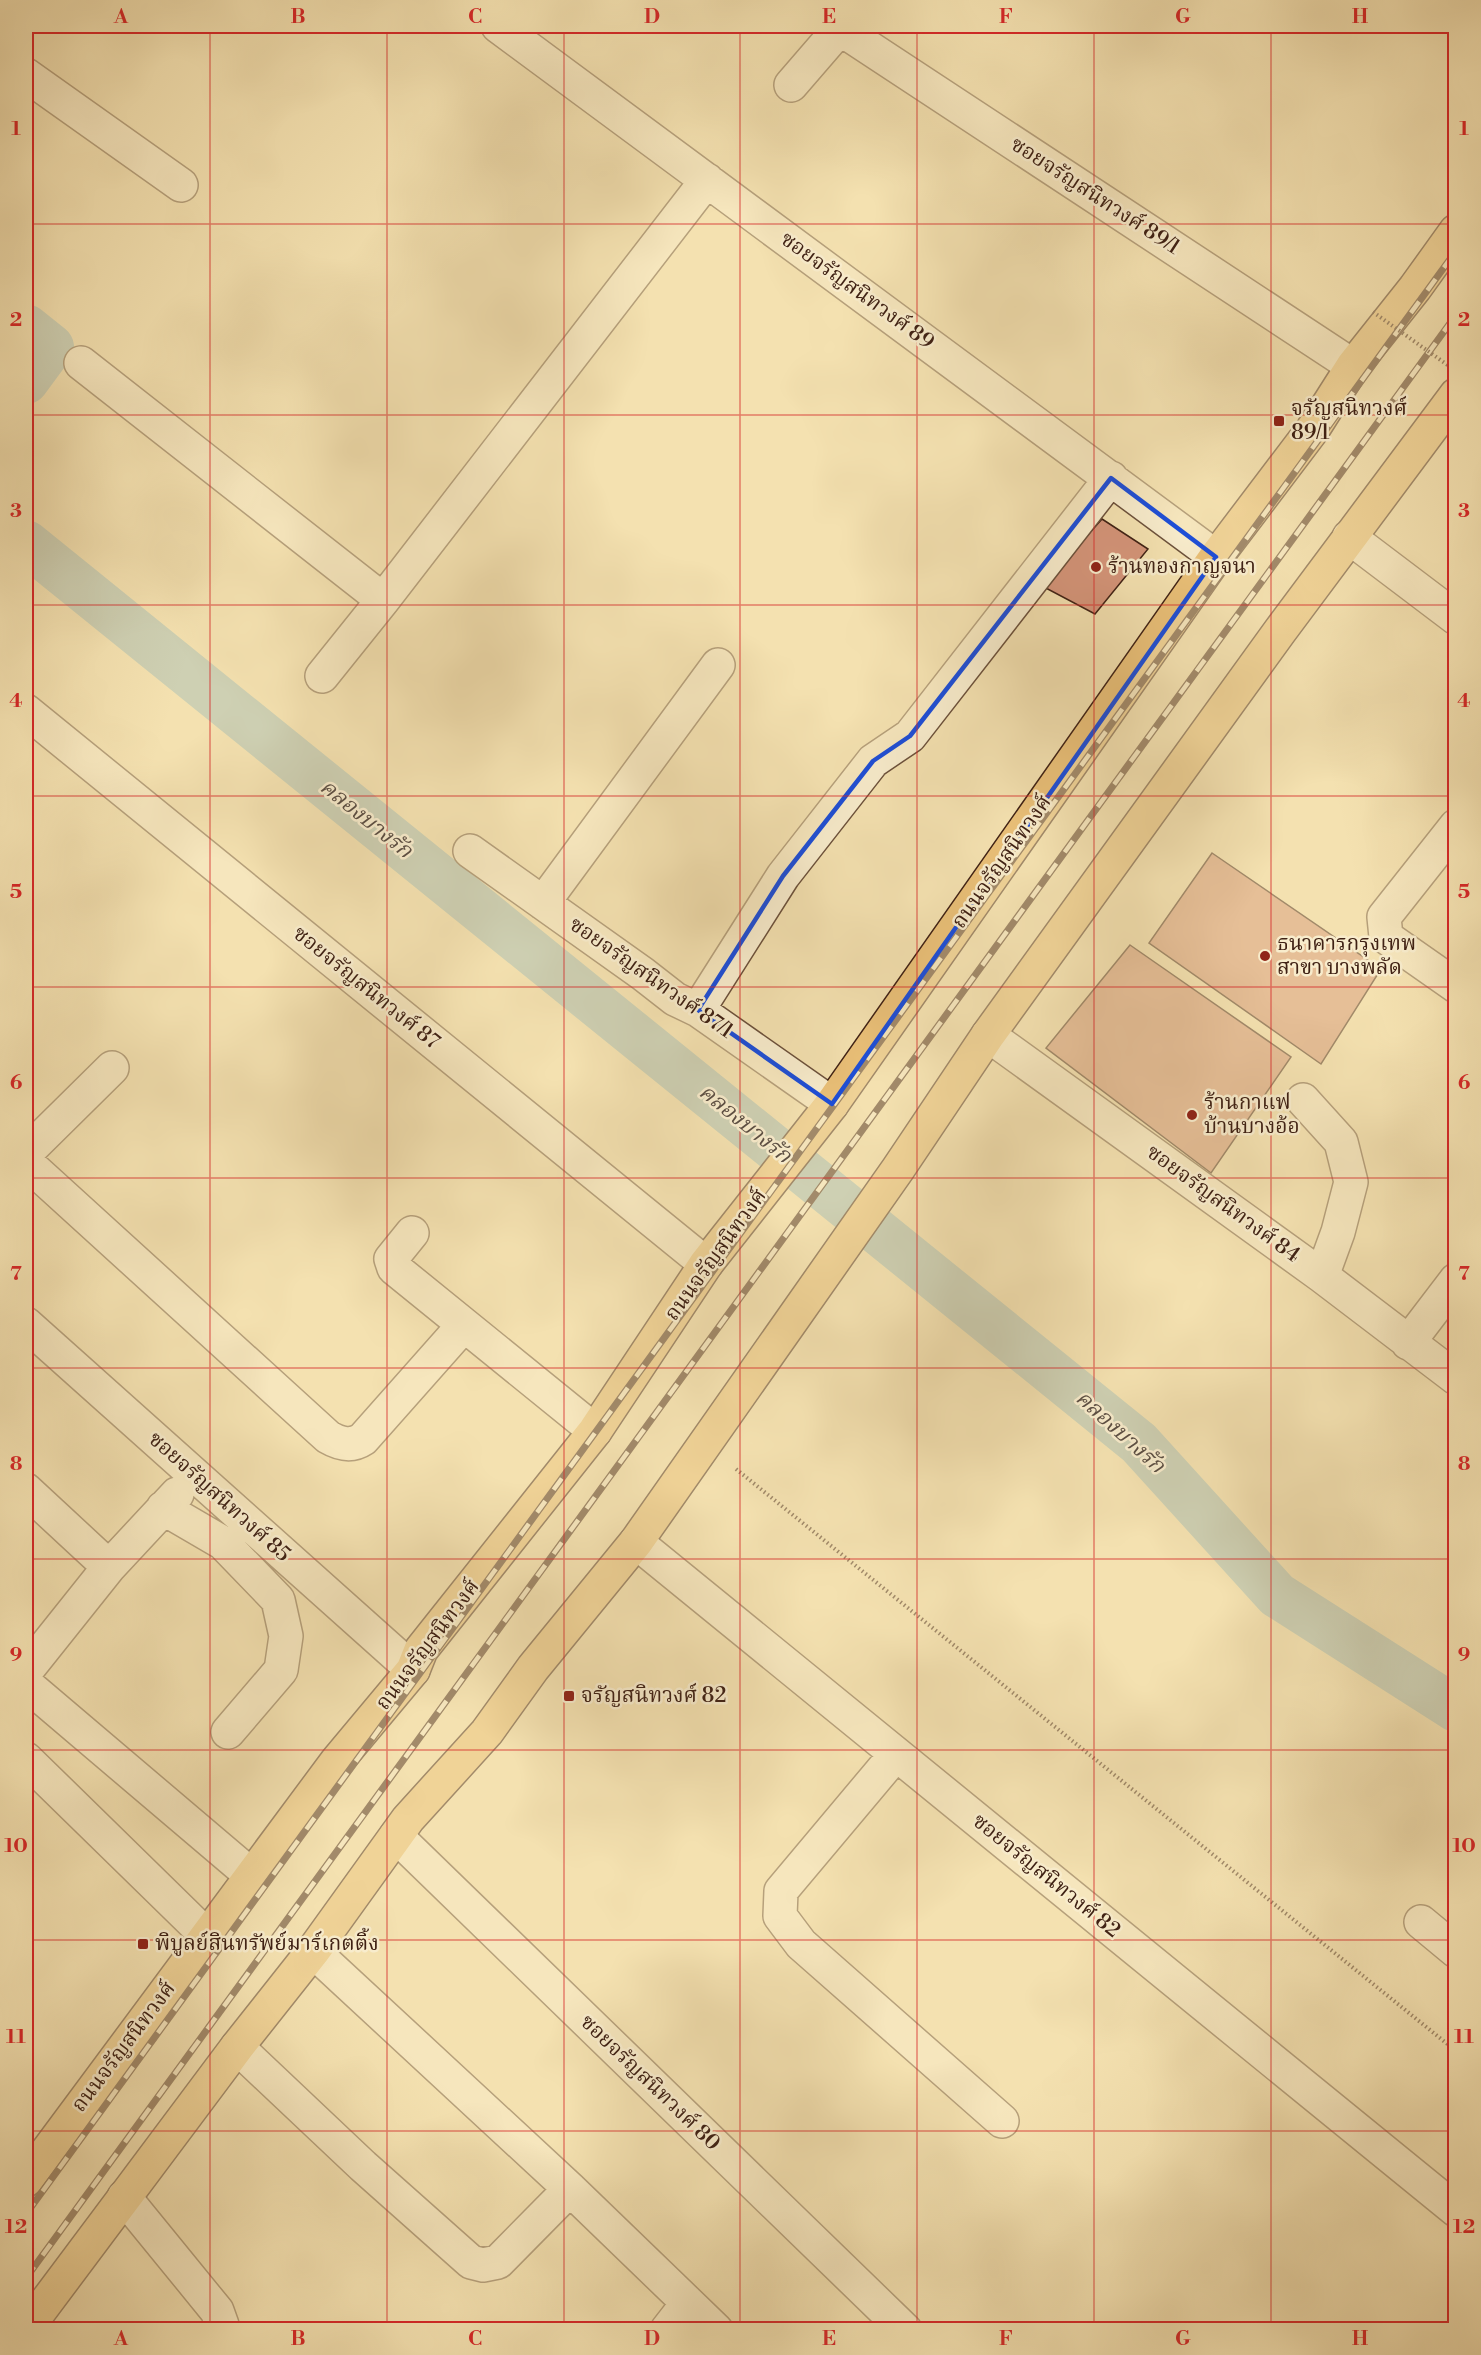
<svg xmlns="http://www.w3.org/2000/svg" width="1481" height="2355" font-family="'Libre Bodoni','Noto Serif Thai',serif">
<rect width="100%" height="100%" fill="#f4e1b0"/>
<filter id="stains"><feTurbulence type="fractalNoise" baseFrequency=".00333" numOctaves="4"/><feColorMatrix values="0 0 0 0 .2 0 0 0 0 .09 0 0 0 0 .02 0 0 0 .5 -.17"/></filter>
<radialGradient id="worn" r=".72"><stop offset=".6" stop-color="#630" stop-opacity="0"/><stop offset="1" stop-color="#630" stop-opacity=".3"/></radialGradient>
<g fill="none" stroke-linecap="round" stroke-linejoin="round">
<path stroke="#9fbbb5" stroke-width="46" d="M26,327L51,347L26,381
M26,543L1139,1443L1277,1595L1456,1709"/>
</g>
<path fill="#d49479" stroke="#3f2114" stroke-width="1.5" d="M1102,519L1148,549L1095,614L1042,586Z
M1212,853L1381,969L1321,1064L1149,943Z
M1130,945L1291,1057L1211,1173L1046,1048Z"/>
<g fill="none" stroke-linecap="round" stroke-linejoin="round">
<defs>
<path id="minor" d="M498,26L1216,557
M836,26L1353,366
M26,75L181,185
M791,85L842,26
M81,363L383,600
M1349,537L1456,618
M322,676L383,600L707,180
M26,711L706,1264
M1456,826L1384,917L1386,937L1456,986
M470,851L643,974L675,999L698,1010L832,1104
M543,903L718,665
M698,1010L783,876L873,761L910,736L1111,478
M988,1035L1322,1276L1456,1378
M112,1068L31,1148L27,1155L28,1164L328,1437C340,1444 351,1447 363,1439L464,1325
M1303,1100L1341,1142L1351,1182L1338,1232L1322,1276
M412,1233L391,1259L394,1268L595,1431
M26,1324L413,1670
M1408,1343L1456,1280
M26,1490L109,1567
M163,1508L223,1543L278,1600L286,1636L281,1670L228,1732
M636,1542L1456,2210
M26,1671L109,1567L177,1494
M26,1684L252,1876
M896,1754L781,1891L780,1916L801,1944L1002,2121
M26,1759L207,1936
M396,1836L905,2330
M1421,1922L1456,1951
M313,1951L570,2189L716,2330
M237,2047L363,2166L471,2262L483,2265L498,2262L570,2189
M124,2197L217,2311L222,2325L221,2330
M667,2330L688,2303"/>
<path id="major" d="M26,2180L337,1761L413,1670L421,1650L595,1431L706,1264L832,1104L1216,557L1313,429L1353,366L1415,288L1456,231
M26,2329L237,2047L313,1951L408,1819L487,1732L533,1668L636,1542L898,1169L988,1035L1280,631L1456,395"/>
</defs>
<use href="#minor" stroke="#6c513b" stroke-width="36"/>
<use href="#major" stroke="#3f2114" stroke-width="36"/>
<path stroke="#3f2114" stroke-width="4" stroke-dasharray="1.5 3" stroke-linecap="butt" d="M736,1469L1456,2051"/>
<use href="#minor" stroke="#f8eccc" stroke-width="33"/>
<use href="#major" stroke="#eac078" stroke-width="33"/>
<defs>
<path id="rail" d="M26,2214L1456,251
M26,2278L1456,315"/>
</defs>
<use href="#rail" stroke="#3f2114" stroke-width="7"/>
<use href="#rail" stroke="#f8eccc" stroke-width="4.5" stroke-dasharray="14" stroke-linecap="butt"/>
<path stroke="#3f2114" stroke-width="4" stroke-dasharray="1.5 3" stroke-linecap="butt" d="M1373,312L1456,371"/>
</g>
<path d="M0 0H1481V2355H0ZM1111,478L1216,557L832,1104L698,1010L783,876L873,761L910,736Z" fill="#f4e1b0" fill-opacity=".55" fill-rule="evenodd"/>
<path fill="none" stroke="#1d4ed8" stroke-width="4.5" stroke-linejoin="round" d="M1111,478L1216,557L832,1104L698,1010L783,876L873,761L910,736Z"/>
<path fill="none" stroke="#d62828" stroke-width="1.5" stroke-opacity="0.55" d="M210,26V2330M387,26V2330M564,26V2330M740,26V2330M917,26V2330M1094,26V2330M1271,26V2330M26,224H1456M26,415H1456M26,605H1456M26,796H1456M26,987H1456M26,1178H1456M26,1368H1456M26,1559H1456M26,1750H1456M26,1940H1456M26,2131H1456"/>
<g fill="#8f2418" stroke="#f8eccc" stroke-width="2">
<rect x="1273" y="415" width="12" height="12" rx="3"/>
<circle cx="1096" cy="567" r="6"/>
<circle cx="1265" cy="956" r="6"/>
<circle cx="1192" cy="1115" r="6"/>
<rect x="563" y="1690" width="12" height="12" rx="3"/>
<rect x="137" y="1938" width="12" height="12" rx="3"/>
</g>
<g text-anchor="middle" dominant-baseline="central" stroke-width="5" stroke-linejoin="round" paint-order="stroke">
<g font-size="21" fill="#3f2114" stroke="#f8eccc">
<text transform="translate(1095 196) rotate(33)">ซอยจรัญสนิทวงศ์ 89/1</text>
<text transform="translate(857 291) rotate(36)">ซอยจรัญสนิทวงศ์ 89</text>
<text transform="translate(1002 862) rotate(-55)">ถนนจรัญสนิทวงศ์</text>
<text transform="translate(651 978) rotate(35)">ซอยจรัญสนิทวงศ์ 87/1</text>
<text transform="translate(366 988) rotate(39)">ซอยจรัญสนิทวงศ์ 87</text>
<text transform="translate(1223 1204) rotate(36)">ซอยจรัญสนิทวงศ์ 84</text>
<text transform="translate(716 1255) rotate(-54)">ถนนจรัญสนิทวงศ์</text>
<text transform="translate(219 1497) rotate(42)">ซอยจรัญสนิทวงศ์ 85</text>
<text transform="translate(428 1645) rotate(-53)">ถนนจรัญสนิทวงศ์</text>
<text transform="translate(1046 1876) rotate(39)">ซอยจรัญสนิทวงศ์ 82</text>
<text transform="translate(124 2047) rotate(-53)">ถนนจรัญสนิทวงศ์</text>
<text transform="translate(650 2083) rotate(44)">ซอยจรัญสนิทวงศ์ 80</text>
</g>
<g font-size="21" fill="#3f2114" stroke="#f8eccc" text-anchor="start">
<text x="1291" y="409">จรัญสนิทวงศ์<tspan x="1291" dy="24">89/1</tspan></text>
<text x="1108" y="567">ร้านทองกาญจนา</text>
<text x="1277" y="944">ธนาคารกรุงเทพ<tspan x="1277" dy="24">สาขา บางพลัด</tspan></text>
<text x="1204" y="1103">ร้านกาแฟ<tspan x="1204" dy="24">บ้านบางอ้อ</tspan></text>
<text x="581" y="1696">จรัญสนิทวงศ์ 82</text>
<text x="155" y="1944">พิบูลย์สินทรัพย์มาร์เกตติ้ง</text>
</g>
<g font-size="22" font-style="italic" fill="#5c4f44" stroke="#f8eccc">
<text transform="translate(366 819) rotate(39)">คลองบางรัก</text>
<text transform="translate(745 1124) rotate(39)">คลองบางรัก</text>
<text transform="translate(1120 1432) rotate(42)">คลองบางรัก</text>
</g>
</g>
<rect width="1481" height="2355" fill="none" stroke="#f4e1b0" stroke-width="66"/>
<rect x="33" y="33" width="1415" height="2289" fill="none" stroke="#d62828" stroke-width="2"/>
<g font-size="20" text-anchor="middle" font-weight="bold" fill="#d62828">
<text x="121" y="23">A</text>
<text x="298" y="23">B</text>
<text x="475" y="23">C</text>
<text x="652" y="23">D</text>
<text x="829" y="23">E</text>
<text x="1006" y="23">F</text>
<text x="1183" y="23">G</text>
<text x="1360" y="23">H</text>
<text x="16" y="135">1</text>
<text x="1464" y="135">1</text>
<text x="16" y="326">2</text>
<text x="1464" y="326">2</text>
<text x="16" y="517">3</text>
<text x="1464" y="517">3</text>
<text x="16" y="707">4</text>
<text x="1464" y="707">4</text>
<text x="16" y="898">5</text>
<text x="1464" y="898">5</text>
<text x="16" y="1089">6</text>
<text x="1464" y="1089">6</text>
<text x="16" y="1280">7</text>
<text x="1464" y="1280">7</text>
<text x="16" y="1470">8</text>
<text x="1464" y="1470">8</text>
<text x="16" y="1661">9</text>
<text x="1464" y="1661">9</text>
<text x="16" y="1852">10</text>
<text x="1464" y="1852">10</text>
<text x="16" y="2043">11</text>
<text x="1464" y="2043">11</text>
<text x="16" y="2233">12</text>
<text x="1464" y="2233">12</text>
<text x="121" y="2345">A</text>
<text x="298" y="2345">B</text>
<text x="475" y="2345">C</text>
<text x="652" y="2345">D</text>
<text x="829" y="2345">E</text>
<text x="1006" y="2345">F</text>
<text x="1183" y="2345">G</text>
<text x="1360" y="2345">H</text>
</g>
<rect width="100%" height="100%" filter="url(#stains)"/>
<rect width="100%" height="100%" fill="url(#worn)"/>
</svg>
